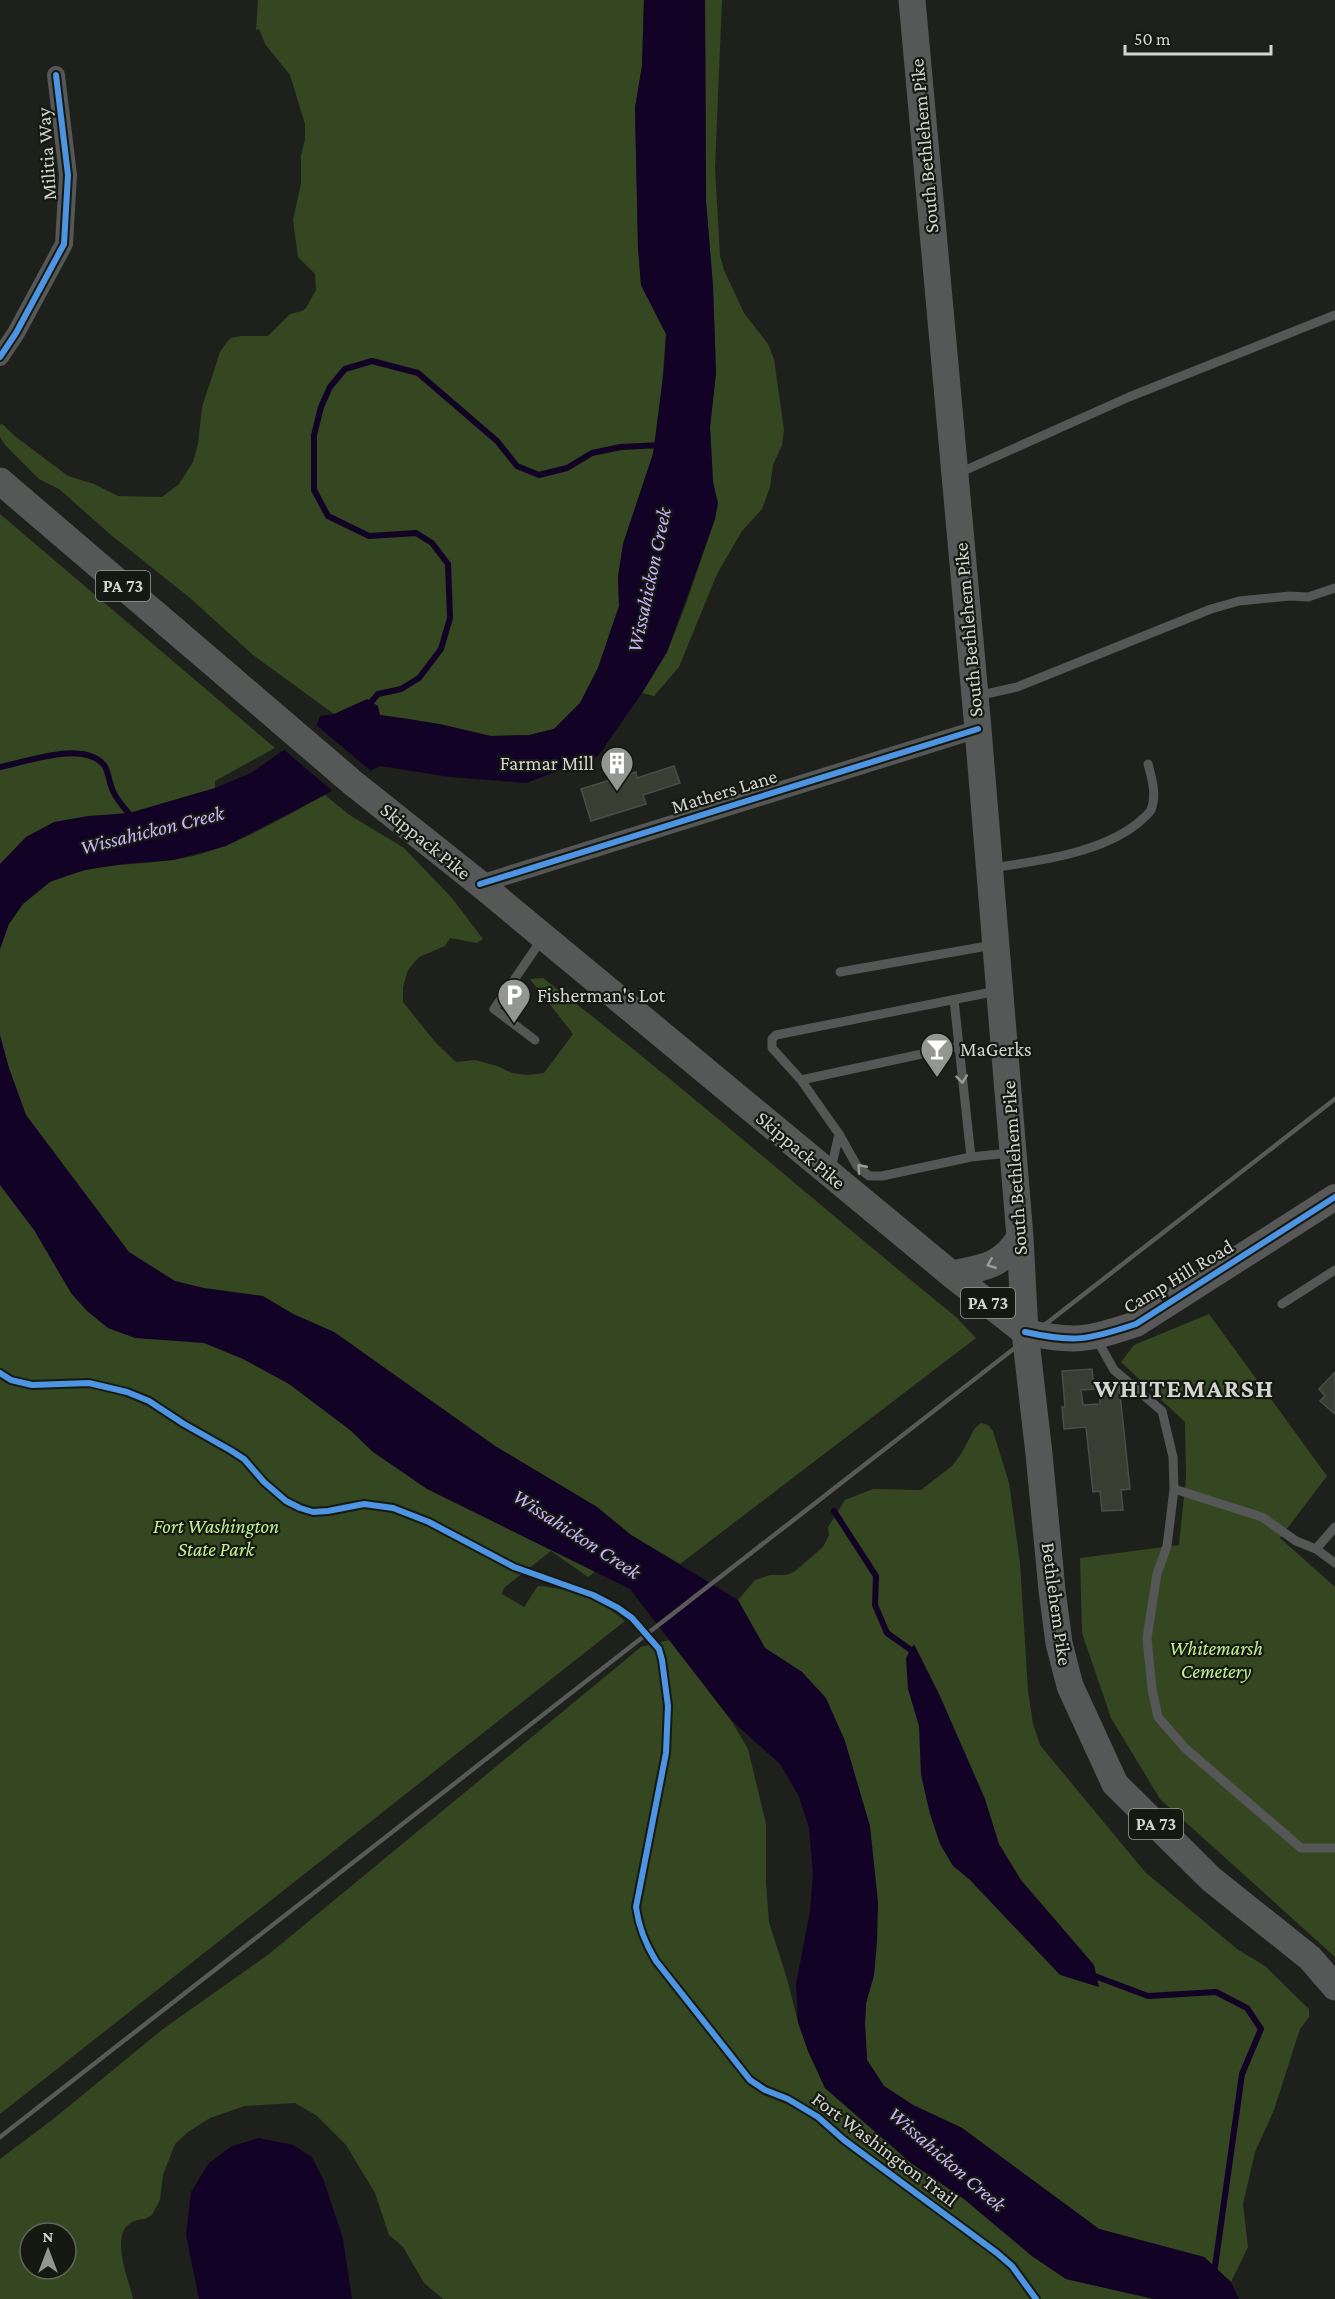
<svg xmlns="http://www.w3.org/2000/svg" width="1335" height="2299" font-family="'Crimson Pro',serif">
<rect width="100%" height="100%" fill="#1e201c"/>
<path fill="#344721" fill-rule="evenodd" d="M258,0H644L642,66L635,108L638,247L641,285L666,334L659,421L653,454L623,544L618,577L619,606L598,668L580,703L554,729L529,735L490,736L410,719L380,715L334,714L253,655L190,598L111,535L59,489L39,479L5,445L0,437V425L2,424L16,437L68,476L94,484L118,496L162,497L179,484L193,462L198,444L202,407L220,352L227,342L231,338L241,336H268L290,314L302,311L306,308L316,290L315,274L298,257L293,220L301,183V156L305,139V124L290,75L265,44L259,29L256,30Z
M705,0H722L715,168L720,256L724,270L744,313L768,344L774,359L784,430L782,445L773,465L770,487L762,509L742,531L717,574L679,667L654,696L642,693L667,652L686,604L715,519L717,503L713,482L710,427L716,373L713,287L706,201Z
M0,514L275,748L215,781V789L186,797L72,874C105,863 139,865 172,860C228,852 276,821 325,795L348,814L404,848L452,898L483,939L477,943L450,938L445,946L419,957L408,970L403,987V1002L436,1043L456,1062L475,1060L497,1066L512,1073L527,1075L544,1073L573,1034L530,979L543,978C684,1086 818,1205 956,1317L976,1338L680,1564L631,1535L597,1507L495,1446L334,1332L293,1314L263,1296L626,1547L588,1577L551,1551L504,1588L502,1594L524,1607L538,1586C570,1588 601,1600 625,1621L0,2114Z
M1209,1314L1327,1476L1280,1538L1335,1587V1957L1160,1799L1111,1718L1082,1633L1080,1558L1179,1545L1186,1477L1185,1422L1121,1362L1134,1345Z
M981,1423L988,1425L993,1431L1009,1483L1020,1563L1028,1691L1033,1724L1040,1745L1145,1872L1237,1949L1265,1966L1309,2009V2017L1300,2029L1274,2110L1255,2152L1243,2204L1248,2247L1231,2282L1204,2257L1099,2229L962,2128L913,2105L884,2086L867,2060L865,2024L866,2003L874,1975L878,1902L802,1672L765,1648L738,1600L755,1580L770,1575H786L794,1572L823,1547L829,1535L828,1527L845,1500L873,1489L921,1490L952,1466L961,1454L975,1428Z
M669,1640L731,1720L748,1749L766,1824V1882L769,1922L787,1979L798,2022L808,2051L825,2088L911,2163L964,2199L1032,2256L1066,2279L1154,2299H443L424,2283L403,2247L389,2235L375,2193L346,2145L317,2116L295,2103L245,2106L210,2118L188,2132L175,2144L163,2175L160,2200L152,2215L145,2219C103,2221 128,2276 133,2299H0V2159L52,2120L163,2029L269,1954L641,1647ZM30,2233H66V2269H30Z"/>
<path fill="#120326" d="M644,0H705L706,201L713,287L716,373L710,427L713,482L718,503L715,519L667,652L642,693L598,756L526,783L450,777L380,766L226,846L173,860L123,864L84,870L50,882L23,904L9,924L0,949V864L26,837L54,822L88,816L129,813L215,788L251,773L316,727L320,716L334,714L367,699L378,706L380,715L440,724L491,736L529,735L554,729L580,703L598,668L619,606L618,577L623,544L653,454L664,369L666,334L641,285L638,247L635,108L642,66Z
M0,1035L9,1068L26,1115L129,1252L175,1281L204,1288L263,1296L293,1314L334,1332L495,1446L597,1507L631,1535L738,1600L765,1648L802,1672L826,1698L845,1741L870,1826L878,1902L877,1942L874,1975L866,2003L865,2024L867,2060L884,2086L913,2105L962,2128L1099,2229L1204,2257L1231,2282L1239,2299H1154L1066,2279L1032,2256L964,2199L911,2163L825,2088L808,2051L798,2022L796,1984L810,1911L813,1875L809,1828L799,1797L781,1765L731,1720L630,1589L427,1489L373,1452L350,1430L289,1384L243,1359L204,1343L135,1338L108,1328L87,1311L71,1293L34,1230L0,1185Z
M914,1644L940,1696L985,1799L999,1844L1021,1880L1094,1965L1099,1987L1060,1975L970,1880L953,1866L940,1844L930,1814L921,1775L919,1726L908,1689L906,1658Z
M259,2138L293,2145L312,2157L324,2181L343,2239L352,2299H199L186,2235L191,2192L209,2163L232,2146Z"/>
<path fill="#1e201c" d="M316,725L371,771L335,793L282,748Z"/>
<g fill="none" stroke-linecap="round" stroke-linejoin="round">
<path stroke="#120326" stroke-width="6" d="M367,707L378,694L401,689L419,678L441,649L450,618L448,564L432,543L416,533L369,536L328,516L314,490V435L321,407L330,387L345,369L372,361L418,373L497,441L517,466L539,475L567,468L592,453L621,447L661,445
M0,767C27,762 83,740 104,765C109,772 109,783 113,791C117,801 126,809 132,818
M834,1511L876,1576L875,1605L887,1633L911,1650L913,1657
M1092,1975L1148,1996L1216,1992L1247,2008L1261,2029L1242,2074L1214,2274"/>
</g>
<path fill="#383e32" stroke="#4b4d4a" stroke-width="1.5" d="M674,766L680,783L643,795L646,804L591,821L581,789L636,772L637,778Z
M1092,1369L1094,1389L1081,1390L1083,1405L1100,1404L1099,1386L1119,1385L1130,1489L1121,1490L1123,1510L1102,1511L1100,1491L1093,1492L1086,1427L1064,1429L1062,1407H1065L1062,1371Z
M1335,1372V1414L1320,1401L1325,1396L1319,1389Z"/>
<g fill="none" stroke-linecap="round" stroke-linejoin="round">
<path stroke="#555656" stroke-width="9" d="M959,473L1129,397L1335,315
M977,696L1017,687L1211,609L1239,601L1290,596L1308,597L1335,588
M992,868C1038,861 1101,853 1138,823C1142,819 1148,815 1151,810C1157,795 1152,779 1148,764
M840,972L993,945
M535,1040L494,1009L542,939
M801,1080L959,1046
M839,1134L857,1166L869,1176H882L971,1157L954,1000
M971,1157L1010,1153
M831,1169L839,1134L801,1080L772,1048V1039L776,1035L997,991
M1282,1304L1335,1270
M1096,1338L1114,1370L1162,1411L1173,1457L1174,1489L1167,1546L1157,1574L1147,1638L1152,1689L1158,1717L1185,1748L1301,1848H1335
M1174,1489L1262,1517L1296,1541L1316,1549L1335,1527
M1316,1549L1335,1563"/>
<path stroke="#555656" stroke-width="18" d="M0,357L16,333L64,244L68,175L56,75
M480,884L978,729"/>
<path stroke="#595858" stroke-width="26" d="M1025,1332C1074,1343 1088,1340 1136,1324L1335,1197"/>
<path stroke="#565757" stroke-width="27" d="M912,0L978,729L1020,1237L1025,1332L1039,1454L1052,1590L1059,1643L1070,1686L1115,1784L1211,1879L1310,1958L1335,1987
M0,481L353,783L480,884L951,1274L1025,1332
M951,1274C982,1268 1002,1267 1020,1237"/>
<path stroke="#595a58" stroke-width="4.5" d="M0,2137L1335,1099"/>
<defs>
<path id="cycleway" d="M0,357L16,333L64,244L68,175L56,75
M480,884L978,729
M1025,1332C1074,1343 1088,1340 1136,1324L1335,1197
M0,1373L11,1380L32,1385L89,1383L127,1392L149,1401L184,1424L230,1450L244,1459L264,1482L286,1501L300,1508L313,1512L328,1511L364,1504L393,1508L429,1522L514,1567L593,1595L618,1608L632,1618L659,1649L662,1660L668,1706L666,1753L636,1907C639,1928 645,1943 656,1961L750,2080L765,2090L788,2099L818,2117L844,2140L997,2253L1012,2266L1036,2299"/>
</defs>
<use href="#cycleway" stroke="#151911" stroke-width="10"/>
<use href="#cycleway" stroke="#4d94e3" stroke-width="6"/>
</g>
<defs><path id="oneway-chevron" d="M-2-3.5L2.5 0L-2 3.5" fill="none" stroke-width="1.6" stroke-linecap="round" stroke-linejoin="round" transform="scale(1.5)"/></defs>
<g stroke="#9a9c99">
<use href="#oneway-chevron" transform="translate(962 1079) rotate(84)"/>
<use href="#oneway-chevron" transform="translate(861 1168) rotate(-132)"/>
</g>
<use stroke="#9b9d9a" href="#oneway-chevron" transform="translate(991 1264) rotate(158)"/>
<defs>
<symbol id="building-pin" viewBox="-11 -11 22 30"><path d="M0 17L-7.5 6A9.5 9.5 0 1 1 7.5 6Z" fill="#949691" stroke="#151911"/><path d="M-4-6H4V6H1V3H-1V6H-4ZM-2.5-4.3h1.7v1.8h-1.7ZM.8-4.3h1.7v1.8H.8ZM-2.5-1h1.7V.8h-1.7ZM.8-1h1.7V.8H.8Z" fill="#fff"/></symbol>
<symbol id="parking-pin" viewBox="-11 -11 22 30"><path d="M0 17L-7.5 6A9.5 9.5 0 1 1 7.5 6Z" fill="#949691" stroke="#151911"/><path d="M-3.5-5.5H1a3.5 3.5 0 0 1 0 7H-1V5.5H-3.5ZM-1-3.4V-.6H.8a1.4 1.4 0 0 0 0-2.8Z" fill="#fff"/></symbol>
<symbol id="bar-pin" viewBox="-11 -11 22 30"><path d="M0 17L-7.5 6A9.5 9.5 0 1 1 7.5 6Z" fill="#949691" stroke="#151911"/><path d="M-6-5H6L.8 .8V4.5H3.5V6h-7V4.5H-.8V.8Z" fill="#fff"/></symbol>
</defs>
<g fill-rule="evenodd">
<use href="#building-pin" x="598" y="744" width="38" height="52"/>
<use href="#parking-pin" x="495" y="976" width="38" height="52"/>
<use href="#bar-pin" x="918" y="1030" width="38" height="52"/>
</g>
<g text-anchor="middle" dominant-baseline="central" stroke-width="4.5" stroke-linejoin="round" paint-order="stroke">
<g fill="#151911" stroke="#9a9d97" stroke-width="1.5">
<rect x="96" y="571" width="54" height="30" rx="4.5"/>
<rect x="961" y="1288" width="54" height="30" rx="4.5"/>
<rect x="1129" y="1809" width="54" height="30" rx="4.5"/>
</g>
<g font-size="18" font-weight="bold" fill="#d3d6d0">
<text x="123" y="586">PA 73</text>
<text x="988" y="1303">PA 73</text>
<text x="1156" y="1824">PA 73</text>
</g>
<g font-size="20" fill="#d3d6d0" stroke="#151911">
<text transform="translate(924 146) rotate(-95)">South Bethlehem Pike</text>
<text transform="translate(46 154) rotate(-94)">Militia Way</text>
<text transform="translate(968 630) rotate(-95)">South Bethlehem Pike</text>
<text transform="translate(724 791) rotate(-17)">Mathers Lane</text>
<text transform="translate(426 841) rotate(39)">Skippack Pike</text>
<text transform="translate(801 1150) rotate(40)">Skippack Pike</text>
<text transform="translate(1014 1168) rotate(-94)">South Bethlehem Pike</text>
<text transform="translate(1178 1276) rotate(-31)">Camp Hill Road</text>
<text transform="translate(1057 1604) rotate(82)">Bethlehem Pike</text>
<text transform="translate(885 2149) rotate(37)">Fort Washington Trail</text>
</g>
<g font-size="20" fill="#d3d6d0" stroke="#151911" text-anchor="start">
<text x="594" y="763" text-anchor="end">Farmar Mill</text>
<text x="537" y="995">Fisherman's Lot</text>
<text x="960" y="1049">MaGerks</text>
</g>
<g font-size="20" font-style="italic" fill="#c0f292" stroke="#151911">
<text x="216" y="1526">Fort Washington<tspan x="216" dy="23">State Park</tspan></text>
<text x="1216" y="1648">Whitemarsh<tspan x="1216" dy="23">Cemetery</tspan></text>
</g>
<g font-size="21" font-style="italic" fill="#cdb2fe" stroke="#151911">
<text transform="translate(649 580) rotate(-78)">Wissahickon Creek</text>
<text transform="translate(152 830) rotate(-14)">Wissahickon Creek</text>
<text transform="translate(577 1534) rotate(33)">Wissahickon Creek</text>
<text transform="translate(947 2159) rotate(41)">Wissahickon Creek</text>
</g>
<g font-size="26" font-weight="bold" letter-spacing="1.5" fill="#d3d6d0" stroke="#151911">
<text x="1184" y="1388">WHITEMARSH</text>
</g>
</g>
<g transform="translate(48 2251)"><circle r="28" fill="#151911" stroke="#61655d" stroke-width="1.5"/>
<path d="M0-4.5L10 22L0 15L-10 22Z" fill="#949691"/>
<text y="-9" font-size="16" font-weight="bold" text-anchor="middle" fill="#d3d6d0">N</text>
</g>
<path d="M1125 45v9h146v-9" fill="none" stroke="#d3d6d0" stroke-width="3"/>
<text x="1134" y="45" font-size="18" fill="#d3d6d0" stroke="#151911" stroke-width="4.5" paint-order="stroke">50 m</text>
</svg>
